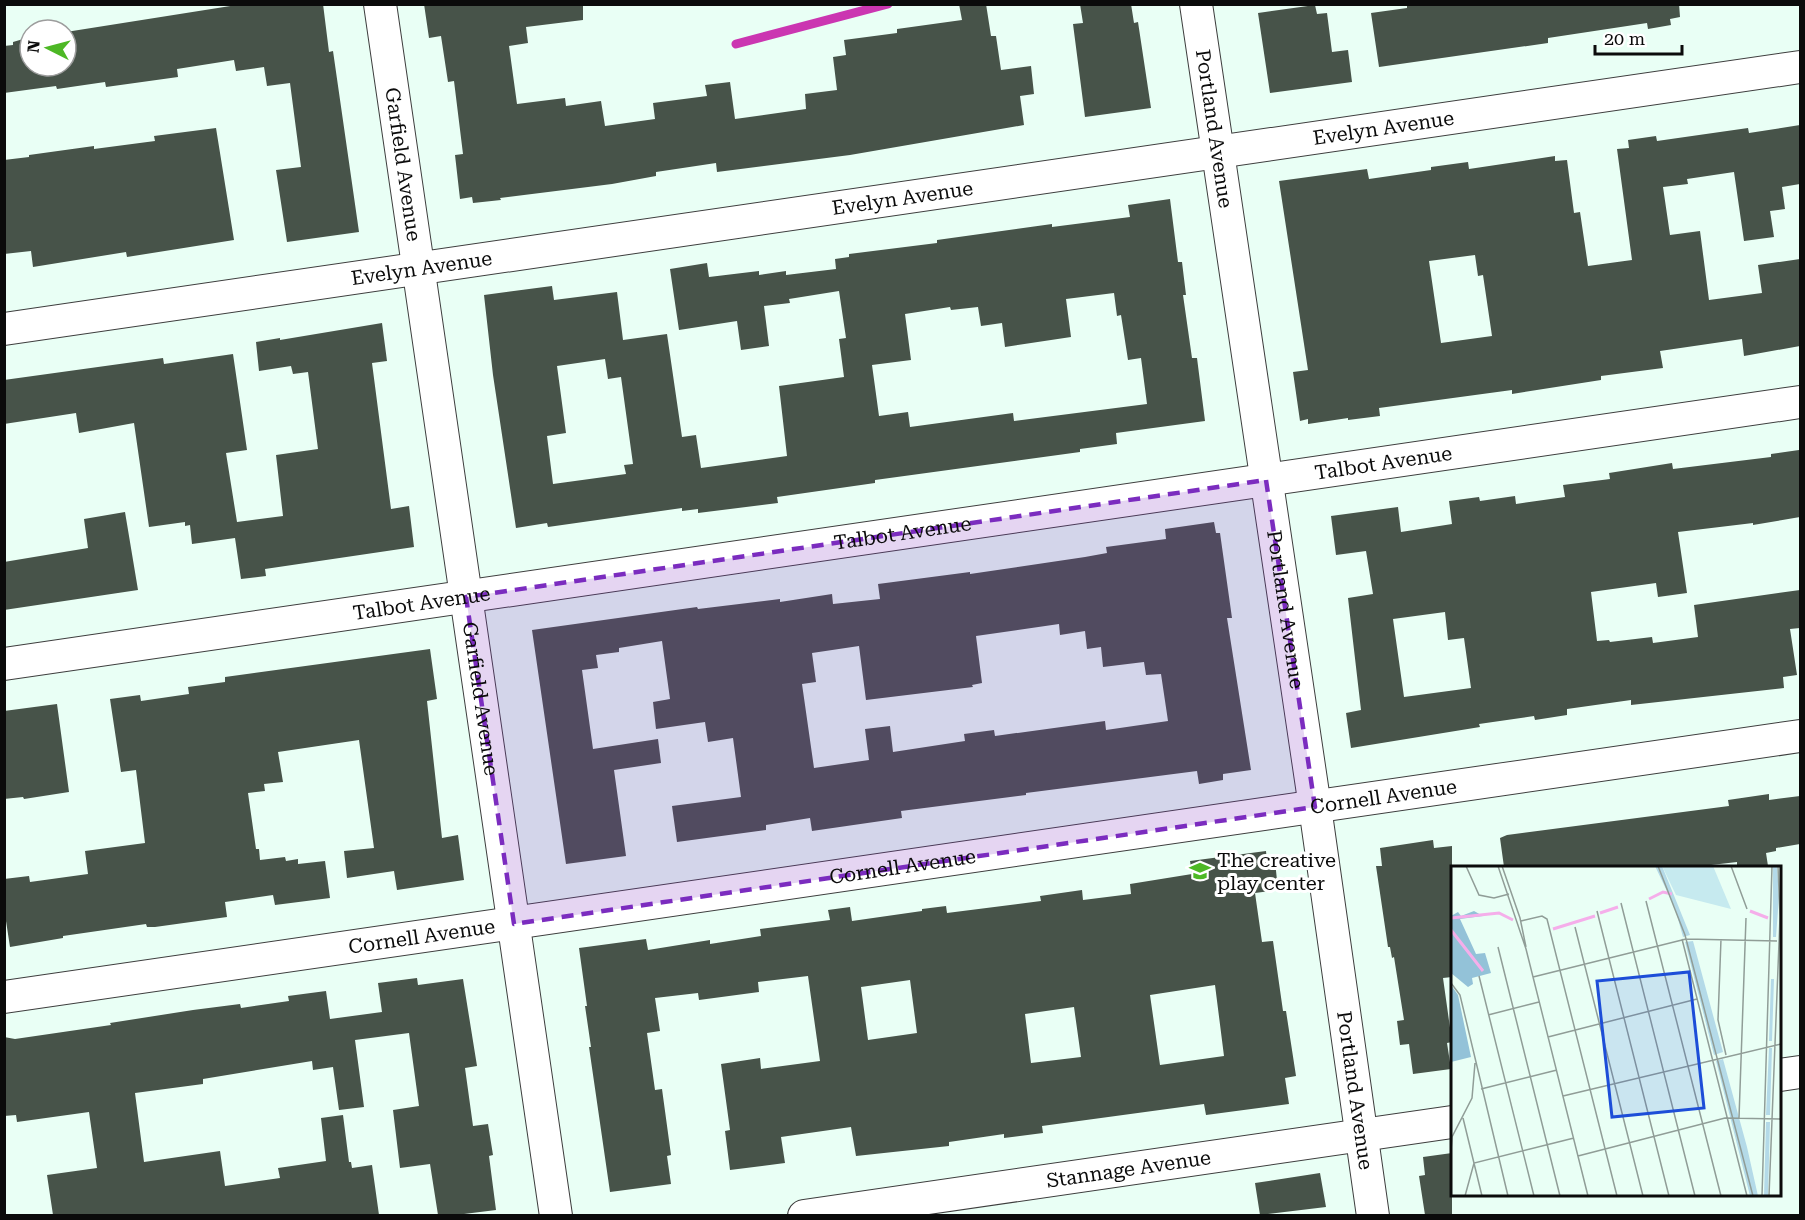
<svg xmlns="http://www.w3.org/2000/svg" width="1805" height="1220" font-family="'Roboto Serif',serif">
<rect width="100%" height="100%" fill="#e9fff5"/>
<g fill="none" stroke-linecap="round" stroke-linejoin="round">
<path stroke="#cb36b1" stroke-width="9" d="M736,44L888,4"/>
</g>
<path fill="#475349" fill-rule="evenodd" d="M243,4H323L329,52L333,51L359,232L287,242L276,170L301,167L290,83L267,86L264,67L236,71L234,60L177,69L178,77L106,87L105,82L57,89L56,86L4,93V46L13,45V42L30,37V66H66V32Z
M424,4H583V20L526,27L528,43L509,46L517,104L565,98L566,106L601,101L605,126L655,119L653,103L707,96L705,85L730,82L735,119L806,109L805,94L837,90L833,57L846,55L844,40L897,33V29L962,20L959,4H986L991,36H996L1001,70L1031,66L1034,94L1020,96L1024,125L850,155L717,172L716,163L656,172V176L612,184L500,198L501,200L473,203L472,197L460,199L455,155L463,154L454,81L448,82L441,36L429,38Z
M1080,4H1131L1134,23L1138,22L1151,108L1085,117L1073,24L1083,23Z
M1407,4H1679L1680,17L1670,19L1671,25L1648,29L1647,23L1548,38V43L1379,67L1371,13L1407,8Z
M1315,5L1317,14L1327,13L1332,52L1348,50L1352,82L1270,93L1258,13Z
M1800,125V184L1782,187L1785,209L1770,211L1774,237L1744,241L1734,172L1687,179L1688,184L1663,187L1670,235L1700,231L1709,300L1762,293L1758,265L1800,259V346L1744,356L1742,339L1660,351L1663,368L1601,376V380L1512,394V390L1379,408L1380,416L1348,420V418L1308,424V419L1300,421L1293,372L1308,370L1279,181L1367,169L1369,179L1431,170V167L1468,162L1469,169L1555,156V161L1567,160L1574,213L1580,212L1588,266L1632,260L1617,149L1629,148L1628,140L1656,136L1657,141L1748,128L1749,133ZM1475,255L1478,276L1483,275L1492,336L1441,343L1429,261Z
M216,128L234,240L127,257L126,252L33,267L31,251L4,254V160L29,157V155L94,146V149L155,141L154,136Z
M1170,199L1178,262H1182L1186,295H1183L1192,358H1197L1205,421L1116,433L1117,444L1080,449V452L875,480V483L777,497L778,503L698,513V509L682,511V508L548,527L547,523L516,528L493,375L484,295L552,286L554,300L617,292L623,340L667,334L682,437L696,435L701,468L787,456L779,386L844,377L839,339L846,338L839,291L789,299L790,303L764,306L769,346L741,350L737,321L679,330L670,269L707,263L709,277L759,271V275L786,271V275L836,269L835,259L849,257V254L937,243V240L1052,224V227L1130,217L1128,205ZM1114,293L1117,316L1121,315L1128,360L1141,358L1147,404L1014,421L1013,413L910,427L908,412L879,416L872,365L911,360L905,314L950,307L951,310L978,307L981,326L1002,323L1005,347L1071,337L1066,299ZM605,359L608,379L621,377L633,464L624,465L626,474L553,484L547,436L566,433L557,366Z
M382,323L387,361L372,363L391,509L409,506L414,547L265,569L266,576L241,579L235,538L192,544L190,525L185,526V522L149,527L134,423L79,433L76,413L4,424V380L163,358L164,364L233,354L247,450L226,453L237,522L283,516L276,455L318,449L308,372L293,374L291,366L259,371L256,342L280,338V340Z
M1799,450L1800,465V517L1753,525V523L1678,532L1687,593L1658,597L1656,583L1591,592L1597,641L1609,640L1610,642L1652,637L1653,643L1698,637L1694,605L1800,590V628L1790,629L1797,675L1783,677L1784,688L1631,705V700L1567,709V715L1535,720L1534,716L1479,724L1480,727L1351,748L1346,713L1361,710L1348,598L1373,594L1366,551L1336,555L1331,516L1398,507L1401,532L1452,524L1449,501L1479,497L1480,501L1515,496L1516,504L1565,497L1563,485L1610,479L1609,473L1672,463L1673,469L1771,457V454ZM1445,612L1448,640L1464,638L1471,688L1404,697L1393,619Z
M125,512L138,590L4,610V562L88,548L84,519Z
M1214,522L1216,533H1220L1232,618H1227L1251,770L1223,774V780L1199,784L1197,771L1026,793V795L901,811L902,818L812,831L810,818L766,825V830L677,842L672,806L741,797L733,738L708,742L705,722L656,729L653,702L670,699L662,641L619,648V652L596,655L598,668L582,670L593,749L658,739L661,763L614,770L626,856L566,864L532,630L697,607L698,609L780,599V602L832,594L833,604L880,599L878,584L970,572V574L1085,557L1107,553L1106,547L1166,539L1165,529ZM1059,624L1060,635L1085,631L1087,649L1101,647L1103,667L1144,662L1146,675L1161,674L1168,721L1106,730L1105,721L995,736L994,730L964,734L965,741L893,752L890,726L865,729L869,760L814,768L802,684L816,682L812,653L859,646L866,700L973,687L972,685L982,683L976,636Z
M430,649L437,699L427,701L442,838L458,835L464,880L397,890L394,871L347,878L344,851L374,848L359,740L278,752L283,782L264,784L265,791L248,793L256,849H259L260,860L285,857L286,861L298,859V864L325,861L330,898L275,905L273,895L225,902L227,917L155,927H147L146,924L63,936V938L10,947L4,908V879L29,876L30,882L88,874L85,851L145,843L136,770L121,772L110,699L140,695L141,701L189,694L188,687L225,682V677Z
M57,704L69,792L24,799L23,797L4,799V711Z
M1769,794V800L1800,796V844L1776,848V851L1766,853L1768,866L1737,867V862L1694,867H1504L1500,838L1507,835L1729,806L1728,800Z
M1433,840L1434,848L1452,846V977L1443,978L1452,1042L1447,1043L1451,1069L1413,1074L1409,1044L1400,1045L1397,1021L1404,1020L1394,957L1392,958L1390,947H1388L1376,866H1382L1380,848Z
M1266,851L1267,862L1275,861L1278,890L1255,893L1262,942L1273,941L1283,1011H1286L1296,1076L1285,1078L1289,1104L1206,1115L1204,1104L1042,1126L1043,1133L1004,1138V1134L949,1142V1146L856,1156L851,1127L781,1137L785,1163L730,1170L725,1131L730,1130L721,1064L760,1058L761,1069L820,1061L808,976L758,982L759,992L699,1000L698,993L655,998L660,1031L647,1033L655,1090L662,1089L671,1155L667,1156L671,1184L610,1192L589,1047H591L585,1006H587L579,948L646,939L648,950L710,940V944L761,936L760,929L830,920L828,910L850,907L852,921L922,911V909L946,906L947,913L1041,901L1040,896L1082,890L1083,900L1131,894L1130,884L1192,874L1190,861ZM910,980L917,1033L868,1040L861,987ZM1215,985L1224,1056L1160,1065L1150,995ZM1074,1007L1081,1057L1031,1063L1025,1014Z
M417,978L418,985L463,979L477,1066L465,1068L473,1126L488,1124L493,1155L489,1156L496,1210L456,1215H438L430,1164L400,1168L393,1110L419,1106L409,1033L355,1040L364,1107L339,1110L333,1067L313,1070L312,1061L203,1079V1084L135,1093L144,1162L220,1151L225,1186L280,1178L278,1168L326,1161L321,1118L343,1115L349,1162H351L352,1168L372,1165L379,1215H53L47,1175L97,1168L89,1112L17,1122L16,1115L4,1116V1037L15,1039L111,1025L110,1023L193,1010L240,1004L241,1008L289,1001L288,996L326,991L330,1019L382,1012L378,983Z
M1452,1153V1215H1425L1419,1176L1425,1175L1423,1157Z
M1320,1173L1326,1207L1260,1215L1255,1183Z"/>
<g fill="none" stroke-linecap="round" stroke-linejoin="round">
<defs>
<g id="minor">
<path id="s1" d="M380,4L556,1216"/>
<path id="s2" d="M1196,4L1315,807L1373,1216"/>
<path id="s3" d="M4,329L1800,67"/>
<path id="s4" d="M4,664L1800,402"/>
<path id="s5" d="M4,997L1800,736"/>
<path d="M1780,1075L1800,1072"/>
<path id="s6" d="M804,1216L1452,1122"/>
</g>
</defs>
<use href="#minor" stroke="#3e3e3e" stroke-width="34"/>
<use href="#minor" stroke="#fff" stroke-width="32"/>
</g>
<path fill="#7b2cbf" fill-opacity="0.2" stroke="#7b2cbf" stroke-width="4.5" stroke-dasharray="12 8" stroke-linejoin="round" d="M1266,480L1315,807L514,924L466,597Z"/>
<defs>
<symbol id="school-bare" viewBox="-9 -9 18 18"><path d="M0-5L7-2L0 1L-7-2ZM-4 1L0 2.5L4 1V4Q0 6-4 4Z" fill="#4db825" stroke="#fff" stroke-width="2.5" paint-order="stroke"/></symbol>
</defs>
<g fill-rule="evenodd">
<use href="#school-bare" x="1185" y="856" width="30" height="30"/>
</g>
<g text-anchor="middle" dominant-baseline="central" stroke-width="6" stroke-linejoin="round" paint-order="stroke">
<g font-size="20" fill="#0b0b0b" stroke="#fff">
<text stroke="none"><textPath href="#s3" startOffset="1394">Evelyn Avenue</textPath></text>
<text stroke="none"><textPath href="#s2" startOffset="126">Portland Avenue</textPath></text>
<text stroke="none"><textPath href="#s1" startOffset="162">Garfield Avenue</textPath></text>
<text stroke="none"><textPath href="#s3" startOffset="908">Evelyn Avenue</textPath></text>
<text stroke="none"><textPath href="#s3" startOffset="422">Evelyn Avenue</textPath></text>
<text stroke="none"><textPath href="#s4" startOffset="1394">Talbot Avenue</textPath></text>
<text stroke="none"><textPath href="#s4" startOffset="908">Talbot Avenue</textPath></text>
<text stroke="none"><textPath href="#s4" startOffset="422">Talbot Avenue</textPath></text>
<text stroke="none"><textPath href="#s2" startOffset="612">Portland Avenue</textPath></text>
<text stroke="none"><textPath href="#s1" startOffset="702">Garfield Avenue</textPath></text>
<text stroke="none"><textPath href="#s5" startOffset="1394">Cornell Avenue</textPath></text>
<text stroke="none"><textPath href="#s5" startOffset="908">Cornell Avenue</textPath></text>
<text stroke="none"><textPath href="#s5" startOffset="422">Cornell Avenue</textPath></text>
<text stroke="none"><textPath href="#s2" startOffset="1098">Portland Avenue</textPath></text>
<text stroke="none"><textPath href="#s6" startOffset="328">Stannage Avenue</textPath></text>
</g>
<g font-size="20" fill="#0b0b0b" stroke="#fff" text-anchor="start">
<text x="1217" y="860">The creative<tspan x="1217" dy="23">play center</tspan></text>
</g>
</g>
<g transform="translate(1451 866)">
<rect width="330" height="330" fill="#e9fff5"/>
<path d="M204,0H211L239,69L232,71L224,42ZM322,0H326L328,30L325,71H322ZM242,75L272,186L263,189L234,76ZM320,113H323L321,175H318ZM318,182H321L319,249H315ZM272,193L296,281L307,330H299L265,195ZM315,256H319L317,330H313Z" fill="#b4dae8"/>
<path d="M23,45L32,50L9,53L25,88L34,87L40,107L21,112L22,118L17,121L0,107V50L7,46L10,50ZM0,119L7,129L20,191L0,196Z" fill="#93c2d8"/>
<path d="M211,0H262L280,43L225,29Z" fill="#c6eaef"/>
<path fill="none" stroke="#f5aeea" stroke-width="3" d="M198,33L212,26L221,28M299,45L317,52M149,47L167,41M0,52L48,47L62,54M102,63L144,50M0,64L32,105"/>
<path fill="none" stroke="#909d97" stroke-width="1.5" d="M15,0L28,29L43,32L58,28M47,0L75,83L137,330M51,0L69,52L75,81M207,0L234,69L302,330M280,0L296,43M195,35L270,330M170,37L244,330M146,45L218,330M70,55L91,50L96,53L166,330M124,61L192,330M231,73L296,330M270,73L267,154L275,189M47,81L109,330M28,110L83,330M82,111L235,73L326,75M0,117L9,129L57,330M37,149L88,136M97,171L246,133M30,223L106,204M0,224V246M112,230L330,178M12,252L31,330M288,252L295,52M0,285L1,271L21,232L24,197M127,290L274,252L330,253M14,330L23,297L123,272M311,330L321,0M318,330L329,51L327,0"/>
<path fill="#1d4ed8" fill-opacity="0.15" stroke="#1d4ed8" stroke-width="3" d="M238,106L253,242L161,251L146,115Z"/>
<rect width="330" height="330" fill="none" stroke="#0b0b0b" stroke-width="3"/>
</g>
<rect width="1805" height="1220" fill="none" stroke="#0b0b0b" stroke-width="12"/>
<g transform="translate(48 48) rotate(276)"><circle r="28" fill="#ffffff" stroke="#9d9d9d" stroke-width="1.5"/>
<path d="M0-4.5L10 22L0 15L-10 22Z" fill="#4db825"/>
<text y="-9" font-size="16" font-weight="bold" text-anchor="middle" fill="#0b0b0b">N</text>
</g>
<path d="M1595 45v9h87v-9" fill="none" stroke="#0b0b0b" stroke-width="3"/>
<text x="1604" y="45" font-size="18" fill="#0b0b0b" stroke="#ffffff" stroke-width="4.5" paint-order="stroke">20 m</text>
</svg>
